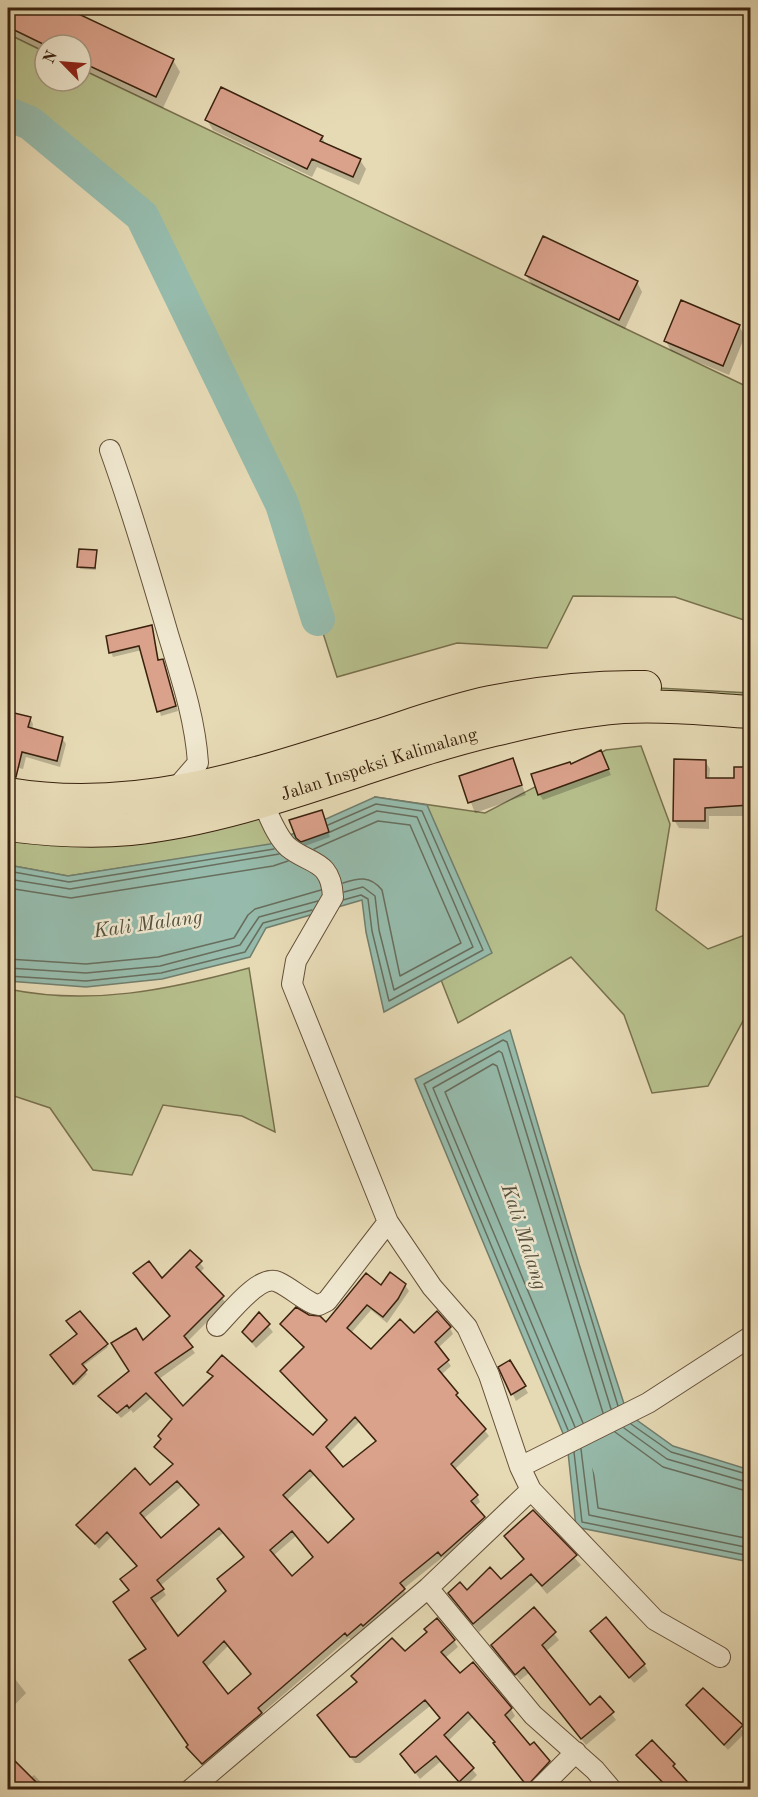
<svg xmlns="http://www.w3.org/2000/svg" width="758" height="1797" font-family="'Old Standard TT',serif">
<rect width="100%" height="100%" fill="#e6dab5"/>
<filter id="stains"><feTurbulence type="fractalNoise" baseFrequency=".00333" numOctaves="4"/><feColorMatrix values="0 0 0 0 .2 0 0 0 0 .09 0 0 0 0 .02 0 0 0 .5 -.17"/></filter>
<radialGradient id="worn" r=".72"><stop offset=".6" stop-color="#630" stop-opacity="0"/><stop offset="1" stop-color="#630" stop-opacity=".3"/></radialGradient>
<path fill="#b6bf8c" stroke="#78704d" stroke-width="1.5" d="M8,34L45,52V81H81V69L750,388V622L675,597L573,596L547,648L457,643L337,677L282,504L142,216L30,123L8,114Z
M621,686L750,693V712L647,707L263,800L284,843L68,876L8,865V794L170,795Z
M641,746L670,824L656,910L708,949L750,933V1008L708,1086L652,1093L624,1015L571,957L458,1023L406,891L375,797L485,813L606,750Z
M249,968L275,1132L242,1116L163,1105L132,1175L93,1170L50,1108L8,1094V989C91,1006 168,990 249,968Z"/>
<path fill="#96bbac" stroke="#717e6d" stroke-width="1.5" d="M375,797L427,805L492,953L384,1012L366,932L362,900L266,928L250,957L162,979L86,987L8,981V865L68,876L270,844Z
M510,1030L579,1264L627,1413L673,1446L750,1470V1510L690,1503L750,1511V1562L576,1527L567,1443L415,1079Z"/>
<path fill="#0003" fill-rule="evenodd" d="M8,8H25L37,13L39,8H62L173,60L180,72L163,108L81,69V45H45V52L8,34Z
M207,120L322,137L326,145L360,160L366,169L359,185L317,167L312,177L213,130Z
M526,275L637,282L642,292L625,329L532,285Z
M682,302L739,326L745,336L729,375L671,351L666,341Z
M96,552V570L80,569L79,566Z
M152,627L159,661L162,660L165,665L178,711L161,716L142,650L113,657L111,652Z
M12,714L30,718L33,724L32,730L62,738L66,744L60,767L26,757L23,769L8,765V731Z
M604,759L611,775L543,800L539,794L571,765Z
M512,760L526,795L475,813L461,777Z
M705,761L710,769L709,780H735L750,768V816H709V829L679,828L674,820Z
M322,812L330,837L305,846L296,836Z
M190,1252L204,1268L200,1273L226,1303L187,1342L195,1353L159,1379L183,1408L213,1378L209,1372L313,1438L328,1422L282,1371L304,1349L282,1324H326L381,1287L405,1285L409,1291L387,1323L371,1310L351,1333L371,1351L414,1335L450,1328L453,1334L438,1348L451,1366L441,1375L489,1436L454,1470L477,1496L480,1502L474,1507L487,1524L446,1561L443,1557L403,1589L407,1595L352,1641L349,1638L261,1714L264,1720L206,1770L188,1748L190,1746L147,1650L130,1591L138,1567L111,1537L99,1549L78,1525L150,1488L174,1466L156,1447L173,1421L151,1398L133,1413L131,1410L121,1418L100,1396L130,1371L143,1342L171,1318L139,1279L162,1280ZM359,1422L377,1443L343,1470L329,1453ZM314,1475L355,1521L328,1545L286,1501ZM182,1486L200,1507L160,1540L143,1519ZM223,1533L245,1558L227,1592L178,1639L154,1605L166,1595L160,1586ZM296,1536L314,1558L292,1578L273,1556ZM228,1646L252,1675L228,1696L206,1668Z
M259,1315L273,1332L256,1348L243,1332Z
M106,1345L108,1347L82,1367L87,1374L75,1386L54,1358Z
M510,1362L528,1393L516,1401L500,1367Z
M533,1512L581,1565L547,1594L537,1582L479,1632L449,1593L466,1592L501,1581L524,1561L506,1536Z
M534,1609L559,1640L545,1652L589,1707L600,1698L616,1720L586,1745L529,1673L520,1680L493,1646Z
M592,1632L644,1664L648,1671L634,1683Z
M454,1641L458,1647L445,1658L460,1675L511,1709L515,1716L509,1722L553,1768L530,1790L495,1743L472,1718L448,1741L477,1775L464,1788L440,1762L420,1779L402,1755L441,1719L430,1706L360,1763H355L323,1722L357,1684L353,1677L405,1653Z
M8,1670L26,1693L8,1712Z
M703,1690L745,1733L728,1750L688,1705Z
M8,1756L30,1778L34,1775L49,1790H8Z
M638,1756L693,1790H669Z"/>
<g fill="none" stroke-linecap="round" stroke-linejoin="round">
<path stroke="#686e5d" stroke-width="1.5" d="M328,825L376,804L422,811L483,950L389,1001L372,931L368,899L361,895L343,900
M330,832L377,811L417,817L473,947L394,990L379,930L375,896L363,887L344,892
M314,849L378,821L410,825L461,943L400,976L382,890C370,875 358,878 343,883
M8,871L69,882L274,849
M8,879L70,889L279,854
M8,888L71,898L273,866L288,861
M8,959L86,964L158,957L234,938L248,915L255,909L321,890
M8,968L86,973L160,966L240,945L259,917L318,901
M8,976L86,981L161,973L245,952L263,923L312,910
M583,1423L445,1092L493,1064L497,1066L603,1413
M631,1424L671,1452L750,1475
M575,1427L433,1088L499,1051L502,1053L611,1409
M624,1428L667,1459L750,1483
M568,1430L424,1084L503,1040L507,1042L618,1406
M615,1432L663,1467L750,1492
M590,1445L598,1508L750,1539
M581,1449L589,1515L750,1548
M574,1452L582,1522L750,1556"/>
<path stroke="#96bbac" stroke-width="34" d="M8,114L30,123L142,216L282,504L318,619
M604,1451L620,1494L750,1511"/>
</g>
<path fill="#daa18b" stroke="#3a220e" stroke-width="1.5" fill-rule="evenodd" d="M8,8H66L174,59L156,97L81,62V45H45L8,27Z
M221,87L323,136L320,141L361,159L353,177L312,159L307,169L205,120Z
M543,236L638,281L619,320L525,275Z
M681,300L740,325L723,366L664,341Z
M79,549L97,550L95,568L77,567Z
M152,625L158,660L163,659L176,706L157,712L139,646L109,653L106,636Z
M10,712L31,717L28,727L63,737L57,761L22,752L16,777L8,776V724Z
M601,750L609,769L538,795L531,774L570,762L571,764Z
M513,758L522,785L468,803L459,776Z
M674,759L706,760V778H734V767H750V805L705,808V821H673Z
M322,810L329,832L301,842L296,838L289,820Z
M190,1250L202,1261L196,1267L224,1296L184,1336L193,1347L155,1373L183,1406L213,1376L207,1372L222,1355L313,1435L327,1420L280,1371L304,1347L280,1324L296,1307L309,1315L320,1316L326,1322L366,1273L381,1285L390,1272L406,1284L398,1299L383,1317L367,1305L347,1328L371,1349L400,1319L414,1333L437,1311L451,1327L435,1342L449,1360L438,1369L458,1393L456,1395L486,1429L451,1464L478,1495L471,1501L485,1517L441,1556L438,1552L400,1583L405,1589L363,1626L361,1624L347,1636L345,1633L258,1708L262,1713L202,1764L186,1747L188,1745L129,1660L146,1649L113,1602L129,1590L120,1579L137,1566L107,1532L95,1544L76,1525L135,1468L150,1485L173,1464L154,1447L161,1439L158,1436L172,1419L146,1393L129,1408L127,1405L117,1413L98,1396L129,1371L111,1343L136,1328L143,1340L170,1316L133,1273L149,1261L162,1278ZM355,1417L376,1441L343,1467L326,1447ZM310,1470L354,1519L328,1543L283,1495ZM177,1481L199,1505L161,1538L140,1513ZM219,1528L244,1557L217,1579L226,1591L178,1636L151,1598L164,1589L157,1580ZM292,1531L313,1557L292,1576L270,1550ZM224,1641L251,1674L228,1694L203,1662Z
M80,1311L108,1344L82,1364L87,1370L73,1384L50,1355L77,1334L66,1321Z
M259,1312L270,1324L252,1342L242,1332Z
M510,1360L526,1386L511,1395L498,1367Z
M533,1510L577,1555L542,1586L531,1574L473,1624L448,1593L460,1582L467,1590L490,1567L501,1579L524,1559L504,1536Z
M534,1607L556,1632L542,1645L590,1705L600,1696L614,1712L581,1739L524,1667L515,1675L491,1645Z
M606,1617L645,1664L629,1678L590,1631Z
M437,1618L455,1640L441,1652L460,1673L473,1662L512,1708L505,1715L530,1745L534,1742L550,1761L527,1786L493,1743L495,1742L468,1712L444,1735L474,1768L459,1782L436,1756L415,1773L400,1754L440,1718L425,1700L356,1757H350L317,1715L357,1682L351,1676L392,1638L405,1651L427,1632L424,1629Z
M703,1688L743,1725L724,1745L686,1705Z
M652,1740L675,1764L673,1766L695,1790H670L636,1755Z
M8,1754L44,1790H8Z"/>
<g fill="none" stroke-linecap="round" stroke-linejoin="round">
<defs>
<path id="street" d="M110,450C132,511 150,572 168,634C181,677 195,718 198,763L172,793
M262,801C269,815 276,836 288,847C310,865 331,859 333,897L296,961L292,984L388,1222L432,1287L467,1327L489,1375L520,1467L531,1490L655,1620L720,1657
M217,1326C229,1314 260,1273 278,1282C291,1288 301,1298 314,1304L319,1305L327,1301L388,1222
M520,1467L648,1403L750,1337
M428,1588L533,1715L595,1770L612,1790
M190,1790L428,1588L531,1490
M538,1790L576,1752"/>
<g id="primary">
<path d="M8,794C137,816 255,775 377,736C414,724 452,710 491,702C541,692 594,686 645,687"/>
<path id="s1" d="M8,825C48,830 89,833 130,829C255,816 372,759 494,730C536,720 580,710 623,707C666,705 708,709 750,712"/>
</g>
</defs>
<use href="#street" stroke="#655038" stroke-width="22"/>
<use href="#primary" stroke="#3a220e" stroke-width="34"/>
<use href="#street" stroke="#efe7cf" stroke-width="20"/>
<use href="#primary" stroke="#e6dab5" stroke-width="32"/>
</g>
<g text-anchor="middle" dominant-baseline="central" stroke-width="5" stroke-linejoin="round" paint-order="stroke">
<g font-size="18" fill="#3a220e" stroke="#efe7cf">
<text stroke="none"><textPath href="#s1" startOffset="380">Jalan Inspeksi Kalimalang</textPath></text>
</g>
<g font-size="20" font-style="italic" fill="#56503d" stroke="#efe7cf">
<text transform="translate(148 925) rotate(-8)">Kali Malang</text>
<text transform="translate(523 1237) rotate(72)">Kali Malang</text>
</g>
</g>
<rect width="758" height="1797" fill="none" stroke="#e6dab5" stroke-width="30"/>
<rect x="9" y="9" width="740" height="1779" fill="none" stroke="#3a220e" stroke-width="3"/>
<rect x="15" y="15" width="728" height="1767" fill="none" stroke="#3a220e" stroke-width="1.5"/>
<g transform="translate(63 63) rotate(295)"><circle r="28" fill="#efe7cf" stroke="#a79882" stroke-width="1.5"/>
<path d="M0-4.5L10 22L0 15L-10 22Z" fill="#8f2418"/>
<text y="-9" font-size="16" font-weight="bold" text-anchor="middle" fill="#3a220e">N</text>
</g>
<rect width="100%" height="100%" filter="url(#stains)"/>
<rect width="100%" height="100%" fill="url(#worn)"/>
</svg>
